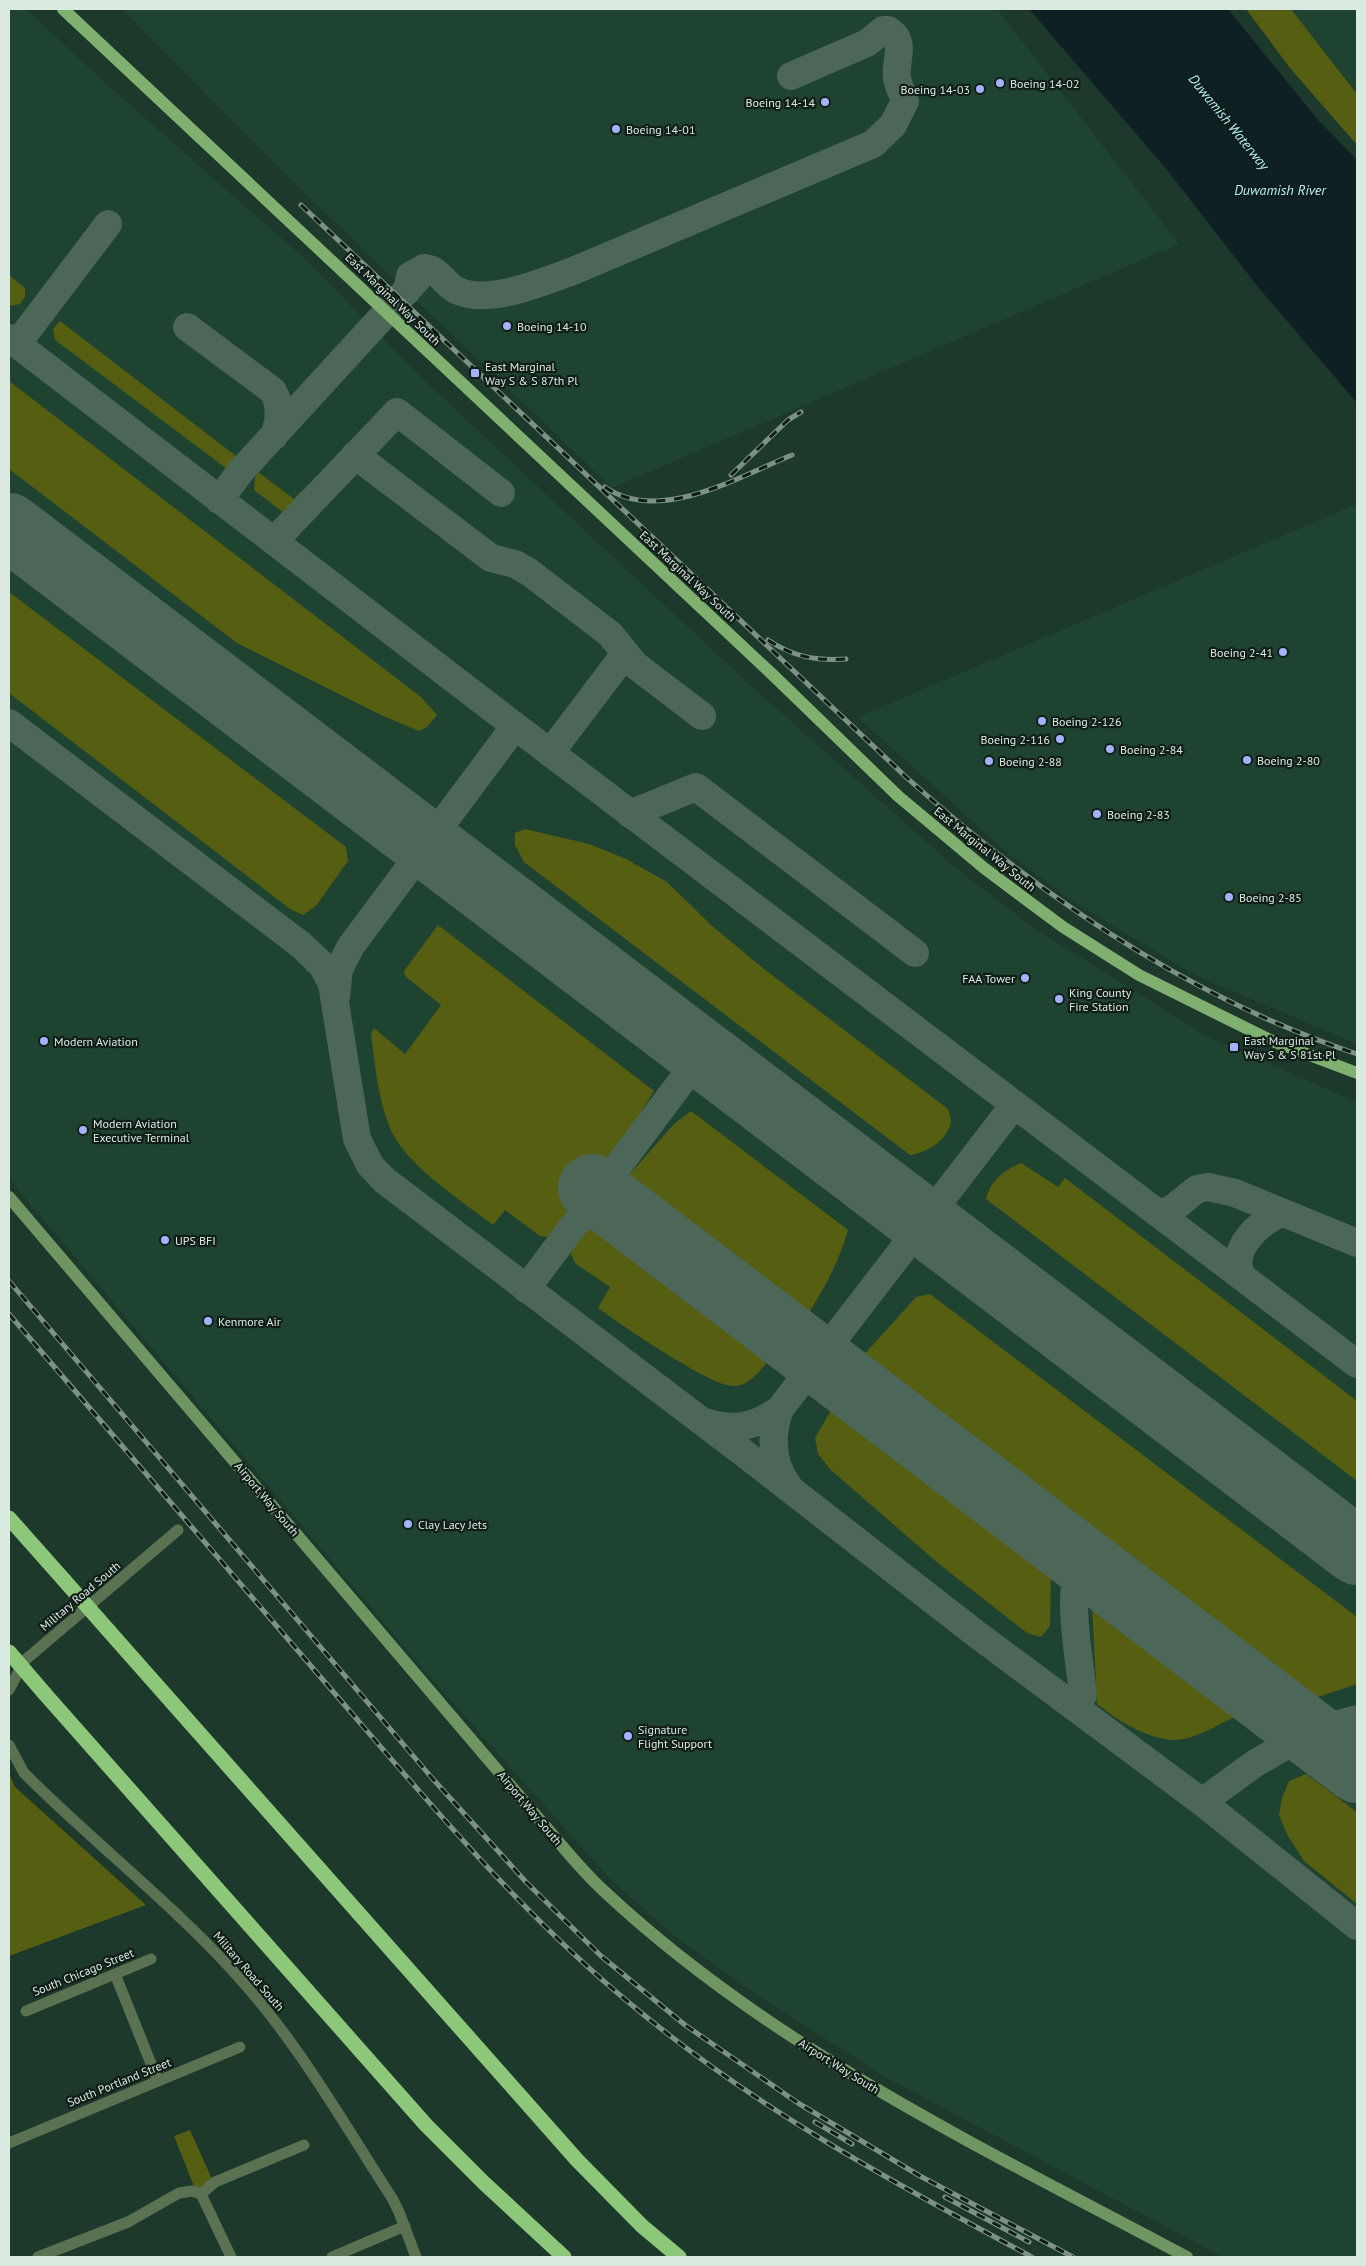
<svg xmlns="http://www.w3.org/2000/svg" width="1366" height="2266" font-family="'PT Sans',sans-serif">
<rect width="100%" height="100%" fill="#1d392b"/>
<path fill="#1f4331" d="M9,9H26L103,81L303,257L427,383L749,684L957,869L1034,928L1206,1036L1357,1102V2257H1223L885,2077L751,1991L677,1938L612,1881L428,1675L9,1179Z
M122,9H997L1179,244L612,488L292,181Z
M1291,9H1357V94L1346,79Z
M1357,504V1044L1195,975L1077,904L1012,857L858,717Z"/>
<path fill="#565e12" d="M1246,9H1291L1357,94V145L1290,68Z
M9,275L25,288V297L20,304L10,306Z
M60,321L236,456L227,469L55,340L53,329Z
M9,381L421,697L437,715L427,727L419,731L381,715L237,643L9,469Z
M258,472L294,499L302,490L306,494L292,509L284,513L254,490L255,478Z
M9,592L346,847L348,861L316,906L303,915L290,909L9,693Z
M525,829L589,844L626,859L667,882L711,925L764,969L948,1109C949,1112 951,1118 951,1121C948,1140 927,1153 910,1155L524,862L515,845V833Z
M438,925L654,1091L610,1164L603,1159L565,1209L567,1212L556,1227L559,1231L549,1237L540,1236L505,1210L493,1225C461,1200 405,1165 390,1128C378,1098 375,1066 371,1034L374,1028L405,1054L441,1005L405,976L404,971Z
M691,1111L848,1230C839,1262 824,1289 806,1317L637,1187L628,1176L675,1123Z
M1021,1163L1058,1187L1065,1178L1357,1401V1481L986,1199C992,1179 1003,1171 1021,1163Z
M591,1223L603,1227L772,1357C762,1367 750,1387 733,1386C710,1386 620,1324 598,1308L610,1287L576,1264L571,1254L573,1245Z
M930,1294L1357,1617V1684L1312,1699L862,1357L916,1297Z
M833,1407L1051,1571L1050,1626L1041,1637L1027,1633L939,1564L831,1470L818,1454L815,1438Z
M1092,1604L1237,1716C1219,1724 1193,1741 1172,1740C1143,1737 1119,1721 1097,1704Z
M9,1773L15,1787L146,1905L9,1956Z
M1306,1774L1357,1812V1904L1304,1861L1288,1836L1279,1815L1282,1798L1289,1781Z
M190,2130L212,2179L198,2190L195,2189L174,2136Z"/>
<path fill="#0e2023" d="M1029,9H1228L1319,121L1357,160V403L1258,287L1168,171Z"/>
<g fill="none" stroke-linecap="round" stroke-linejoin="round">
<path stroke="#4c6658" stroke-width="28" d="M407,291L410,276L424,268C440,269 444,285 458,291C489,305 542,282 573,271L873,144L893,125L905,101C903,94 898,86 897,78C894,62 908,41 888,30H883L867,43L791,76
M187,327L273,391C281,406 280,421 274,436
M9,338L515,726L1357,1364
M17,344L108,224
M355,455L491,558L515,564L529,572L610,634L635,665L702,716
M219,500L241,471L418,278
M274,541L397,412L501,493
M9,723L301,945L322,965L332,984L357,1139L370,1165L384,1180L741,1451L975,1633L1202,1802L1357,1926
M550,753L625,654
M630,814L696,787L915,953
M336,997L339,969L351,946L515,726
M1157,1213L1171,1210L1197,1189L1208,1187L1235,1193L1357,1243
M578,1221C596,1207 609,1208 629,1217
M1242,1276C1228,1251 1260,1219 1284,1213
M526,1289L702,1054
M705,1422C733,1432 757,1426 780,1409
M789,1487C771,1463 770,1436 780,1409L1014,1105
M1076,1706L1083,1695C1080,1660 1065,1591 1082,1562
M1202,1802L1254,1764L1309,1732L1357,1719"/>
<path stroke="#4c6658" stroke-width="68" d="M9,527L1357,1551
M592,1188L1357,1769"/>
<path stroke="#5a7252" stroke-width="11" d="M9,1690L24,1661L178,1530
M9,1745L24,1773C92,1841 168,1900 233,1971C296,2039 342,2121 392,2198L399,2212L416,2257
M115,1974L158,2081
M26,2011L151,1959
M9,2143L240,2047
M201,2194L231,2257
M38,2257L128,2222L179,2193L192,2191L201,2194L215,2182L304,2145
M332,2257L405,2226"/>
<path stroke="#6f9563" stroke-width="12" d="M9,1197L545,1826C564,1848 583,1872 605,1892C774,2050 985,2149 1187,2257"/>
<path stroke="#7fb06f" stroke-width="12" d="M63,9L774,676L898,796L984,868L1063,927L1139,975L1270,1040L1357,1073"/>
<path stroke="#8dc87a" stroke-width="15" d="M9,1518L64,1580
M108,1630L577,2160L642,2226L679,2257
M45,1694L426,2125L484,2183L564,2257"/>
<defs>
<path id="rail" d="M301,205L907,778C1038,895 1189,998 1357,1054
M731,475L788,420L801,412
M605,487C659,525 740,476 792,455
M768,640C793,657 817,661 846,659
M9,1281L432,1778L526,1882L601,1956L685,2025L798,2103L920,2176L1073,2257
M9,1314C111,1434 215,1553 317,1673C416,1787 511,1904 627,2001C750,2105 890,2181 1032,2257
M815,2122L852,2144
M945,2197L1029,2242"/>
</defs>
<use href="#rail" stroke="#7c9286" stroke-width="5"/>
<use href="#rail" stroke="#111d17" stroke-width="3" stroke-dasharray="9" stroke-linecap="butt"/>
<path stroke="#8dc87a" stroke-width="15" d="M64,1580L108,1630
M9,1652L45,1694"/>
</g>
<g fill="#a3b2fd" stroke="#111d17" stroke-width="2">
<circle cx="1000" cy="83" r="5"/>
<circle cx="980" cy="89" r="5"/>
<circle cx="825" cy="102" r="5"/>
<circle cx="616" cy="129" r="5"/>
<circle cx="507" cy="326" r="5"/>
<rect x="470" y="368" width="10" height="10" rx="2.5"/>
<circle cx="1283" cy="652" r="5"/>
<circle cx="1042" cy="721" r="5"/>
<circle cx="1060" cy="739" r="5"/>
<circle cx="1110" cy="749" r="5"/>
<circle cx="1247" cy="760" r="5"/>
<circle cx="989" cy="761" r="5"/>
<circle cx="1097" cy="814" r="5"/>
<circle cx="1229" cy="897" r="5"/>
<circle cx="1025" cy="978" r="5"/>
<circle cx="1059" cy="999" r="5"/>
<circle cx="44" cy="1041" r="5"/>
<rect x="1229" y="1042" width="10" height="10" rx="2.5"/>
<circle cx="83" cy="1130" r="5"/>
<circle cx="165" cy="1240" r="5"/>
<circle cx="208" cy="1321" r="5"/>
<circle cx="408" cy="1524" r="5"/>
<circle cx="628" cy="1736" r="5"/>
</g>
<g text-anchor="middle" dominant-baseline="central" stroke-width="4.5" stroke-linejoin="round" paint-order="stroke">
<g font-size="12" fill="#daeae1" stroke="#111d17" text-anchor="start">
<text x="1010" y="83">Boeing 14-02</text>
<text x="970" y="89" text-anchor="end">Boeing 14-03</text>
<text x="815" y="102" text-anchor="end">Boeing 14-14</text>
<text x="626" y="129">Boeing 14-01</text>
<text x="517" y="326">Boeing 14-10</text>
<text x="485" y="366">East Marginal<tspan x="485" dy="14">Way S &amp; S 87th Pl</tspan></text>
<text x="1273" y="652" text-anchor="end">Boeing 2-41</text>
<text x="1052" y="721">Boeing 2-126</text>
<text x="1050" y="739" text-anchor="end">Boeing 2-116</text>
<text x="1120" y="749">Boeing 2-84</text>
<text x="1257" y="760">Boeing 2-80</text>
<text x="999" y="761">Boeing 2-88</text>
<text x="1107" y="814">Boeing 2-83</text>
<text x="1239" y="897">Boeing 2-85</text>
<text x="1015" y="978" text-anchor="end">FAA Tower</text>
<text x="1069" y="992">King County<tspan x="1069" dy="14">Fire Station</tspan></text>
<text x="1244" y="1040">East Marginal<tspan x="1244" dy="14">Way S &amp; S 81st Pl</tspan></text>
<text x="54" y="1041">Modern Aviation</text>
<text x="93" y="1123">Modern Aviation<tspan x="93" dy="14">Executive Terminal</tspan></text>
<text x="175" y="1240">UPS BFI</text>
<text x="218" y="1321">Kenmore Air</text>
<text x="418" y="1524">Clay Lacy Jets</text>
<text x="638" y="1729">Signature<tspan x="638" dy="14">Flight Support</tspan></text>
</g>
<g font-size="12" fill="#daeae1" stroke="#111d17">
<text transform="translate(393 299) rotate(44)">East Marginal Way South</text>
<text transform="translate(688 576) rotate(43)">East Marginal Way South</text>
<text transform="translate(985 849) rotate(39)">East Marginal Way South</text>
<text transform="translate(267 1499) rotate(50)">Airport Way South</text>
<text transform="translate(80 1596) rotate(-40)">Military Road South</text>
<text transform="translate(530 1808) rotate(50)">Airport Way South</text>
<text transform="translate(249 1971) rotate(49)">Military Road South</text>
<text transform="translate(83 1972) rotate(-22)">South Chicago Street</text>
<text transform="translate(839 2066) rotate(32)">Airport Way South</text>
<text transform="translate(119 2082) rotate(-22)">South Portland Street</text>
</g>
<g font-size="14" font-style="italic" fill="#b3eff7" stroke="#111d17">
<text transform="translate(1229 122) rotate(51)">Duwamish Waterway</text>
<text x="1280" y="190">Duwamish River</text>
</g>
</g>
<rect width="1366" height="2266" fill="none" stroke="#daeae1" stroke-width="20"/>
</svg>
